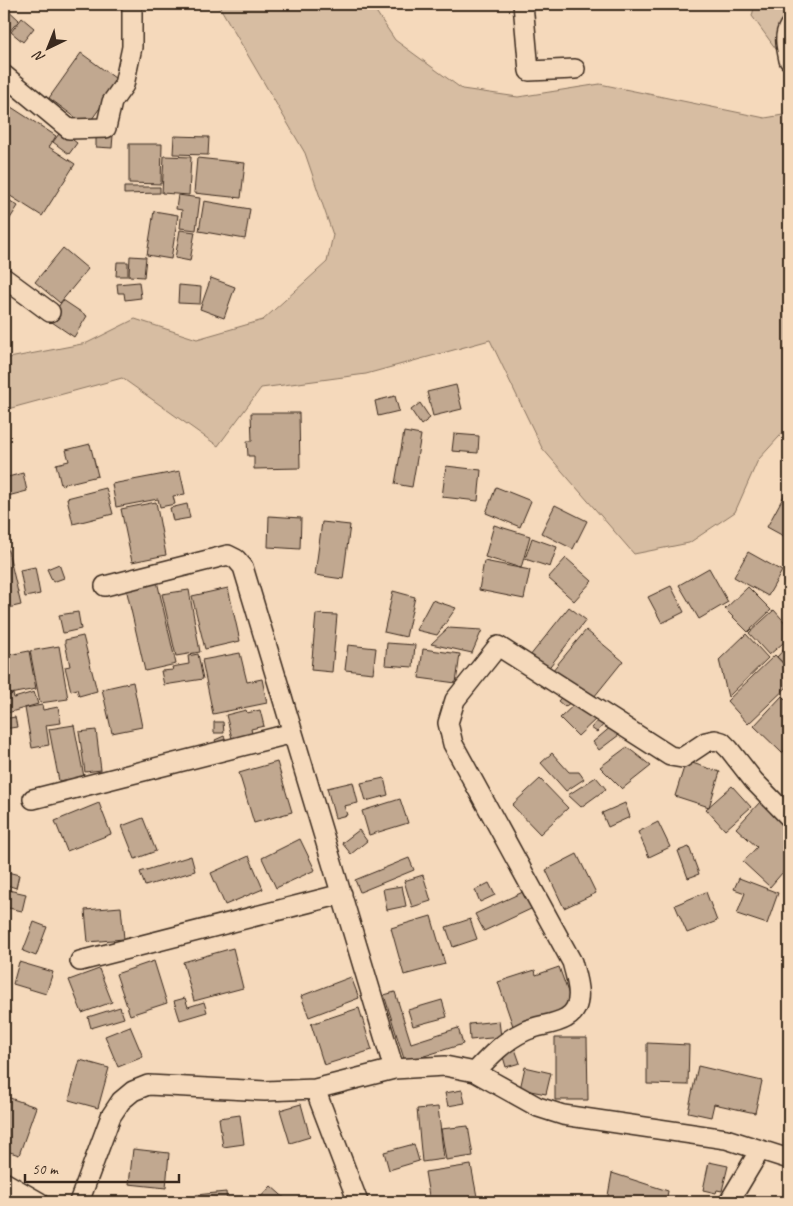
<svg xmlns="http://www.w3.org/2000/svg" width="793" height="1206" font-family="Caveat,sans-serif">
<rect width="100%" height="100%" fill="#f5d9bb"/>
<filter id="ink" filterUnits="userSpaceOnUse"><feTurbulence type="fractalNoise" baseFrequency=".02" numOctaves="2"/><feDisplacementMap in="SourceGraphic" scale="10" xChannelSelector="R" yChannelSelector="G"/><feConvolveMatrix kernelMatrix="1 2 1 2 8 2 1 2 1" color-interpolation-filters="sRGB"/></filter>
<g filter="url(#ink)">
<path fill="#d7bda2" stroke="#897460" d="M218,4H371L395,40L462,89L518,97L600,84L765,118L789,114V426L758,460L735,512L689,543L634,554L542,448L490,340L366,374L261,388L218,446L122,378L4,410V359L87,343L135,319L197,339L263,320L327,262L333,235L305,153Z
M755,4H789V67L752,16Z"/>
<path fill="#c1a890" stroke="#3b2a1e" d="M4,6L19,20L4,38Z
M22,18L34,28L23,42L11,32Z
M81,53L119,81L87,126L49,98Z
M8,105L56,136L49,147L75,164L42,216L4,192V112Z
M61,131L77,143L69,154L53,142Z
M96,134L113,135L112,148L96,147Z
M174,136L209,137L208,155L173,154Z
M129,144H162L161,184L129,183Z
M164,156L191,157L189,195L162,193Z
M197,158L245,163L241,198L194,193Z
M124,187H160V193L124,194Z
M178,195L200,198L196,230L180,228L182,210L176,209Z
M4,197L18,206L4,228Z
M204,201L250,209L245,239L199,231Z
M154,211L178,215L171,259L147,255Z
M180,230L195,232L190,261L175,258Z
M63,248L88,269L60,303L35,282Z
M130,256L146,257L144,277L129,276Z
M117,262H128V276H116Z
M211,278L235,287L224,318L200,309Z
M139,282L141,298L125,300L124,293H118L117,284Z
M179,285L201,287L200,304L178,303Z
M63,300L87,316L74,337L49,320Z
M456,385L462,409L433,416L427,392Z
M395,396L399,411L378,416L375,401Z
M420,403L430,418L421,425L411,410Z
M251,413H299L300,468L254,469V456H248L247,441H252Z
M404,432L421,435L412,487L395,484Z
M454,434L479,436L478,453L452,451Z
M90,444L98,476L61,485L56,464L69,461L66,450Z
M446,466L481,470L478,501L442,497Z
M180,471L185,494L173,496L175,504L160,507L158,499L116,507L112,484Z
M7,472L8,477L23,473L27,491L4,497V473Z
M496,487L531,501L520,527L486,513Z
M106,488L113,514L73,524L67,498Z
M786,492L789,494V539L767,527Z
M156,502L166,555L132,562L121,509Z
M187,504L190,518L173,521L170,508Z
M555,505L587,521L573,549L541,533Z
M269,516L301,518L300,549L268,547Z
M322,522L350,525L343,579L315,575Z
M494,525L530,536L521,568L485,557Z
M532,538L557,547L550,567L525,559Z
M7,546L21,605L4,609V547Z
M748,552L782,571L768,596L734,577Z
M566,558L592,581L574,601L548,578Z
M484,561L530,570L524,599L479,590Z
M59,564L64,578L53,582L47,569Z
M35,567L40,594L25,597L20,570Z
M709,568L728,602L699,619L679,585Z
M157,581L176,664L145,671L126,588Z
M671,586L684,612L662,623L648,597Z
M748,587L771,610L748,632L725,609Z
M228,588L240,641L205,649L192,596Z
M189,590L200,652L176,656L162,594Z
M393,591L415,597L406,637L384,632Z
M432,600L456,608L437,635L416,630Z
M569,607L586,620L547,670L530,656Z
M774,610L789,627V638L769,655L749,633Z
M78,612L81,629L63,633L59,615Z
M316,614L337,615L332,672L311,670Z
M448,628L482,630L472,653L431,644Z
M586,630L623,661L590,702L552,671Z
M746,634L768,658L728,697L719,660Z
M83,636L97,691L79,696L77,689L71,691L65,667L70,666L65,643V640Z
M387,643L415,645L413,667L385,665Z
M789,644V668L777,657Z
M348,645L376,648L373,673L345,670Z
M59,646L68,699L40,703L30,651Z
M423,649L460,654L456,683L419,678Z
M29,651L36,689L10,694L4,656Z
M240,653L247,682L262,679L267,703L213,714L202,660Z
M198,654L203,679L164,685L161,671L173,670L172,667L189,664L188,656Z
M775,655L789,670V685L748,724L727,701Z
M4,669L8,690L4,691Z
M133,682L142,727L112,733L102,689Z
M34,692L38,704L4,714V697L13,694L14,698Z
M565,693L573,700L565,707L558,701Z
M782,696L789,703V745L782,753L754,726Z
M579,700L597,718L578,736L560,718Z
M42,705L43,710L58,707L61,723L46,725L49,745L32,748L25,708Z
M246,710L247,713L260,710L264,726L251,729L253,737L233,742L226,715Z
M15,717L17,727L4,729V719Z
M599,719L604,724L597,732L591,728Z
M214,722H223L224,733H214Z
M74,725L84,777L59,781L49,729Z
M612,726L619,735L599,750L593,742Z
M96,730L101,770L85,772L79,732Z
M224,736L228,744L219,748L215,740Z
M627,747L651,766L622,789L600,767Z
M552,753L569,772H579L584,779L566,791L541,763Z
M686,761L720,772L709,807L675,796Z
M277,762L292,812L254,823L239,773Z
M596,777L606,789L581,807L568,795Z
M384,778L388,795L366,801L361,783Z
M540,779L568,808L540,834L512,805Z
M353,782L358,803L344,806L347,815L335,818L327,788Z
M732,786L751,807L725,830L706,809Z
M400,799L408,823L369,835L362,811Z
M760,802L789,829V848L787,851L789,854V865L770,887L743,862L757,847L736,828Z
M99,803L111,834L67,851L55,821Z
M625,803L630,817L608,827L602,813Z
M143,818L156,851L135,859L122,826Z
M658,822L670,847L649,857L638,832Z
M359,830L367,841L351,854L342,843Z
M300,839L315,870L276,888L262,858Z
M689,847L699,874L688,878L678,851Z
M577,854L596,893L564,908L546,870Z
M191,856L195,871L145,886L140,872Z
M249,856L263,889L225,905L211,873Z
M409,858L414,870L360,892L355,880Z
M4,871L19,875L16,888L4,884Z
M423,875L431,901L412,907L404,881Z
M739,878L778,893L767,924L737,914L745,893L734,889Z
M489,883L495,895L480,902L475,890Z
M402,886L406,906L387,910L383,889Z
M4,889L26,894L22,911L4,907Z
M525,891L533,908L484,931L475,914Z
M706,892L717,921L687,933L675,905Z
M121,907L124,939L88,942L85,910Z
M431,916L445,964L404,975L391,928Z
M470,919L477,939L453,947L446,927Z
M34,922L47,927L36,956L23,951Z
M233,948L243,988L194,1001L183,962Z
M154,961L167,1003L130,1015L116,974Z
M19,962L53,972L46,994L13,984Z
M559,967L574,1009L514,1029L498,982L535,970L536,975Z
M99,969L112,1002L82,1013L69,980Z
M351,977L359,998L309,1017L301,996Z
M395,992L411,1043L458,1028L463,1044L405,1062L384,995Z
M185,998L188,1007L204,1002L207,1012L180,1020L174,1001Z
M442,1000L447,1017L413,1026L408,1010Z
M120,1007L124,1018L91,1028L88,1017Z
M359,1008L372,1050L324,1065L311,1024Z
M499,1021L501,1037L470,1040L469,1024Z
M130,1026L143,1057L118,1067L105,1036Z
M555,1038H587L588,1100H555Z
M647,1043L689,1045L688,1085L647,1084Z
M514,1046L520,1063L506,1067L501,1050Z
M80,1060L109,1068L98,1108L69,1100Z
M698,1066L762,1081L755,1113L714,1104L711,1117L688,1112Z
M525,1067L551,1073L546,1094L520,1089Z
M462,1090L465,1103L448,1106L445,1093Z
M4,1096L36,1107L19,1155L4,1150Z
M301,1104L310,1137L290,1143L280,1110Z
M438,1107L444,1159L422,1162L417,1109Z
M240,1115L244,1144L223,1147L219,1118Z
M468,1126L473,1156L446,1160L441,1129Z
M414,1144L419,1161L389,1170L384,1152Z
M133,1149L169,1153L166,1188L129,1184Z
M709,1162L728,1166L722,1191L717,1190L716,1193L703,1190Z
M471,1165L478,1202H430L425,1172Z
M612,1173L668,1191L666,1202L607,1201Z
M271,1186L289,1202H256Z
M226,1192L227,1202H196V1195Z"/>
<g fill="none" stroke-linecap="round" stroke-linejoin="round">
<defs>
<path id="minor" d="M523,4L529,71L575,69
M789,27C783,37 787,49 789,60
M4,75L69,129L106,128L112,102L124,85L132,47V4
M4,278L50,312
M105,586L228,555L236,559L243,567L394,1069
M33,799L293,733
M80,961L342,894
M475,1072C490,1056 505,1040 525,1031C538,1025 554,1025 566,1018C586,1007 577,980 572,962L453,744L448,723L455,700L498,646L670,756L682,758L706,742L715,740L722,742L729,749L754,781L789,817
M315,1089L358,1202
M4,1182L39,1202
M79,1202L111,1116L121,1101L133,1091L148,1085L265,1091L315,1089L394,1069L445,1066L475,1072L538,1107L563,1115L726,1139L789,1159
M729,1202L760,1150"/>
</defs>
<use href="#minor" stroke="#3b2a1e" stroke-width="22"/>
<use href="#minor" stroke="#f5d9bb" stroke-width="19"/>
</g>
</g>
<rect width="793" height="1206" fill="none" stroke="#f5d9bb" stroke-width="20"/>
<rect x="10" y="10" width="773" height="1186" fill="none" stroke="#3b2a1e" stroke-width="2" filter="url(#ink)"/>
<g transform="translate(48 48) rotate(223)" stroke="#f5d9bb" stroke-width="4" paint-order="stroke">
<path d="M0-4L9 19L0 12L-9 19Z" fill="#3b2a1e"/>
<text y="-8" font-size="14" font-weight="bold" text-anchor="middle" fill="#3b2a1e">N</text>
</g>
<path d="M25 1174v8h154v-8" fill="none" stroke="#3b2a1e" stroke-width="2.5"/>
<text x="32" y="1174" font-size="15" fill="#3b2a1e" stroke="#f5d9bb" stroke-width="4" paint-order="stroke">50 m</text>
</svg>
